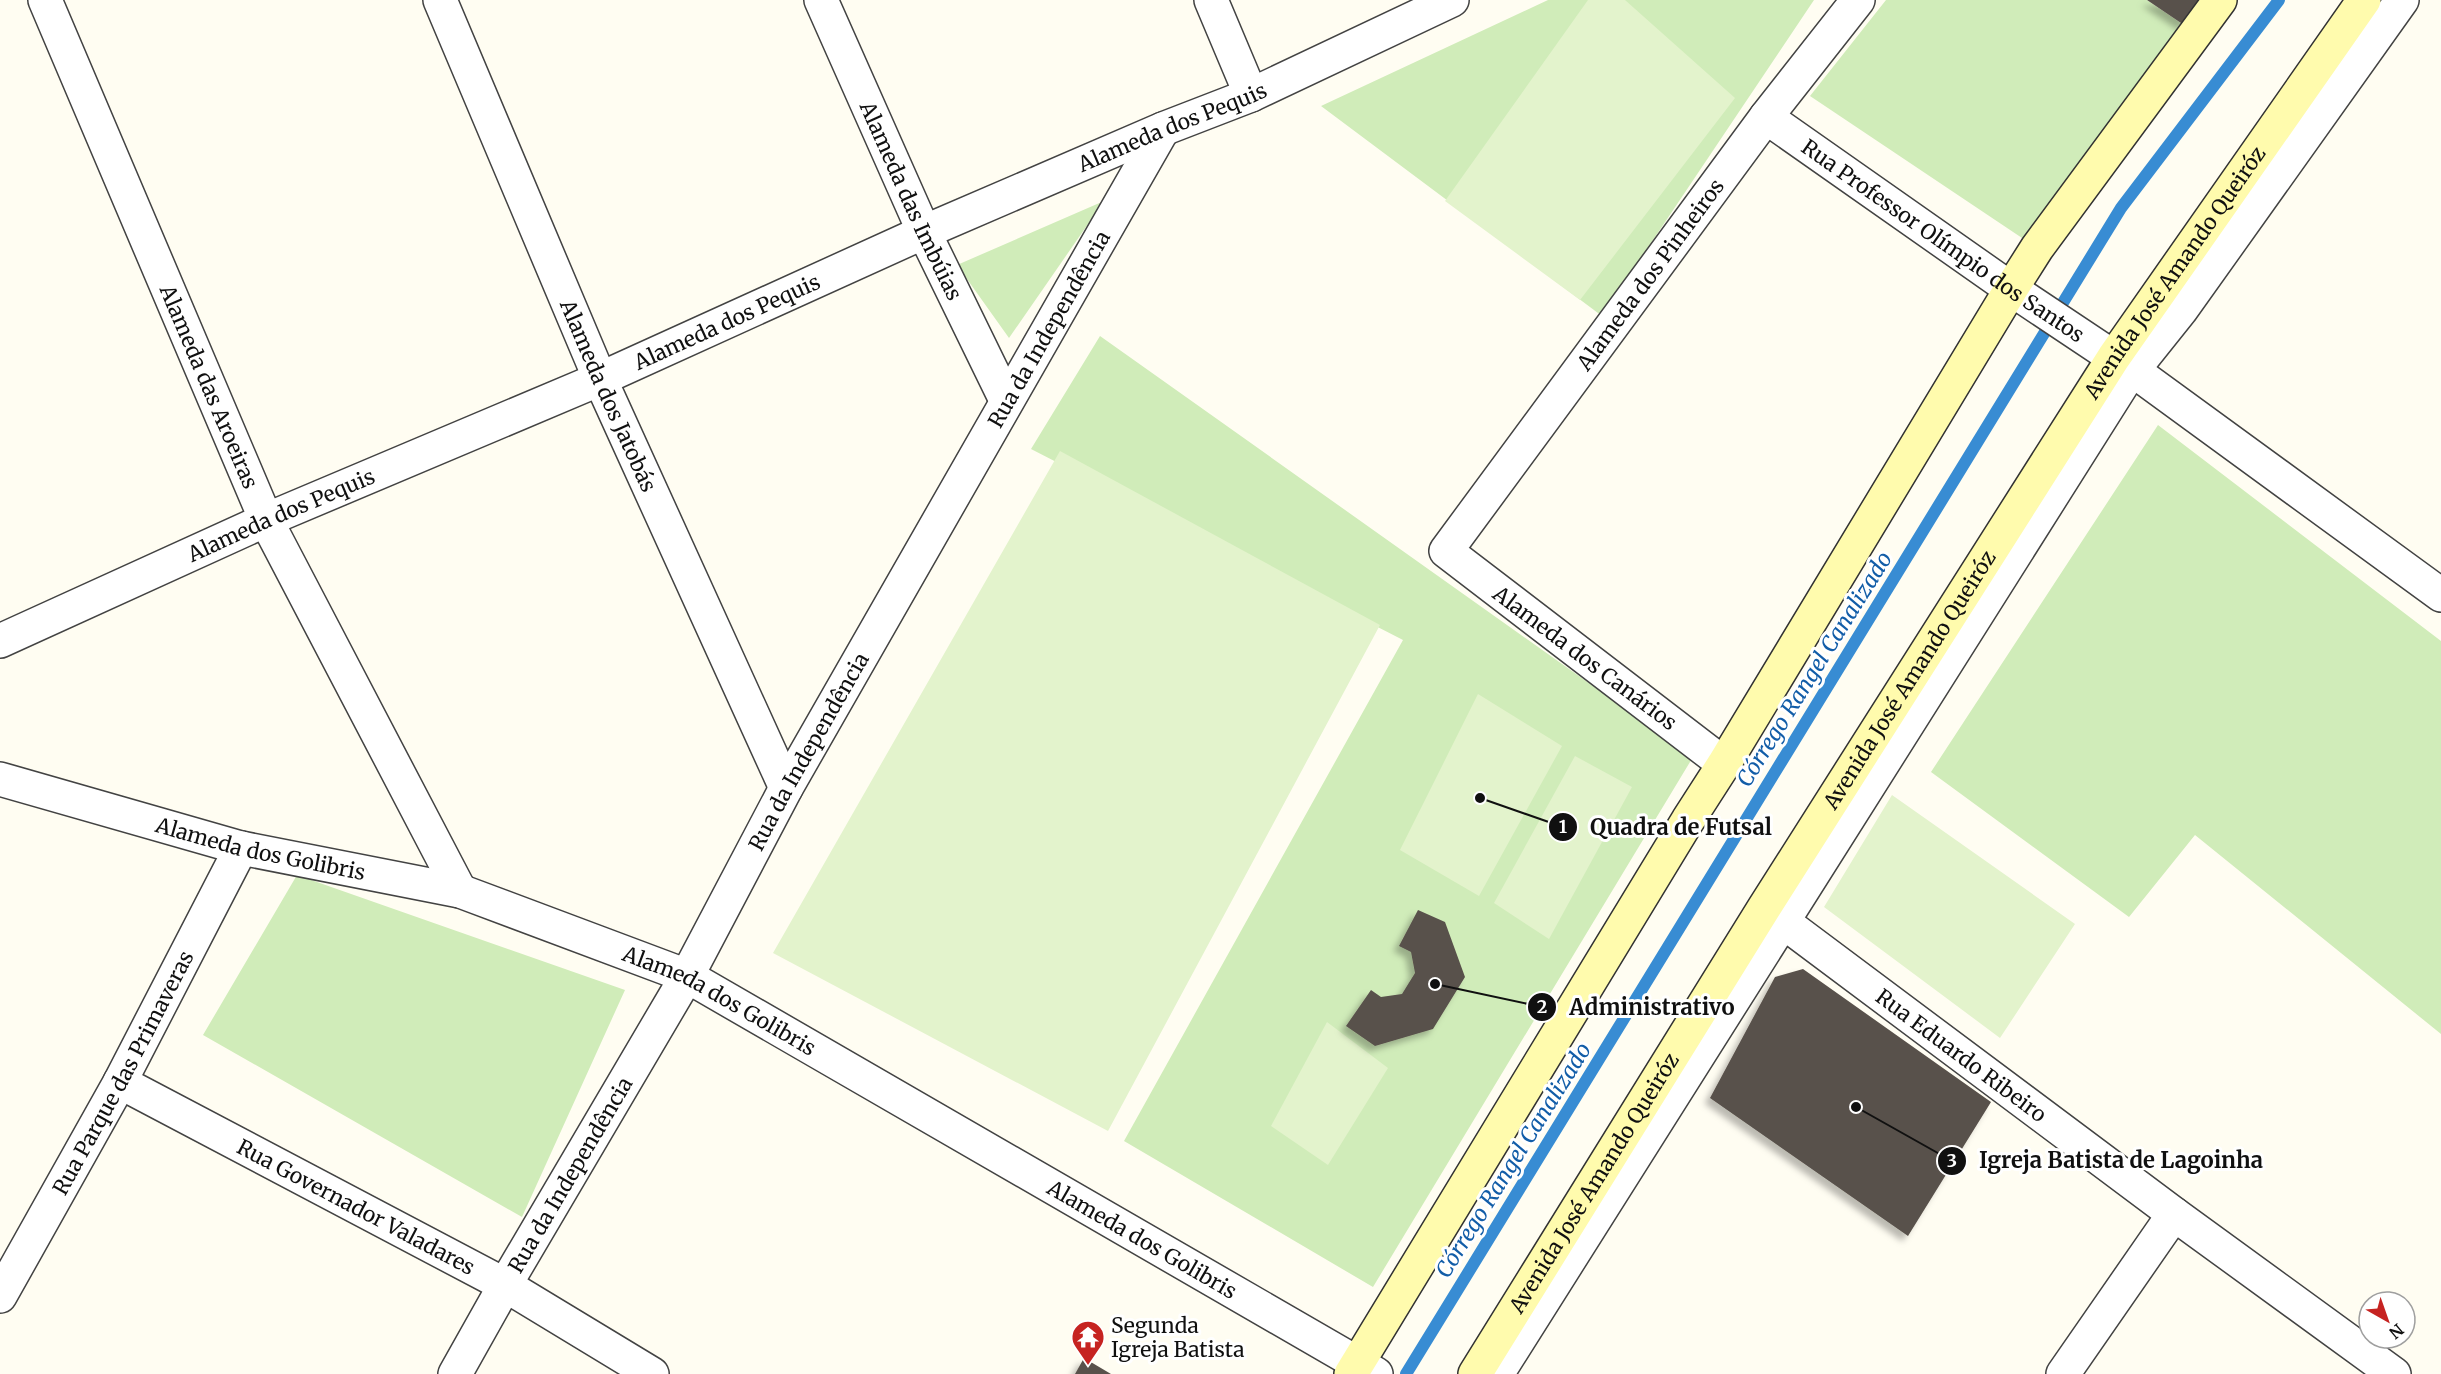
<svg xmlns="http://www.w3.org/2000/svg" width="2441" height="1374" font-family="Merriweather,serif">
<defs>
<filter id="shadow"><feDropShadow dx="-5.5" dy="5.5" stdDeviation="3" flood-color="#0004"/></filter>
</defs>
<rect width="100%" height="100%" fill="#fffdf2"/>
<path fill="#d0ecb9" d="M1548,0H1814L1602,316L1321,106Z
M1886,0H2147L2184,25L2037,248L1810,96Z
M1104,201L1009,338L957,265Z
M1100,336L1693,757L1373,1287L1124,1141L1403,640L1031,449Z
M2158,425L2441,641V1034L2195,835L2129,917L1931,772Z
M297,875L625,990L522,1217L203,1035Z"/>
<path fill="#e3f3cc" d="M1588,0H1625L1735,98L1580,300L1445,201Z
M1060,451L1380,625L1108,1131L773,953Z
M1478,694L1562,746L1479,896L1400,850Z
M1575,756L1632,787L1549,939L1494,903Z
M1892,795L2075,924L2000,1038L1824,907Z
M1327,1022L1388,1068L1328,1165L1271,1126Z"/>
<g fill="none" stroke-linecap="round" stroke-linejoin="round">
<path stroke="#388cd3" stroke-width="12" d="M1406,1374L2121,208L2279,0"/>
</g>
<path fill="#59514b" filter="url(#shadow)" d="M2147,0H2202L2184,25Z
M1418,910L1445,922L1465,977L1433,1029L1375,1046L1346,1026L1371,990L1381,997L1402,994L1415,973L1411,952L1399,946Z
M1803,969L1991,1102L1908,1236L1710,1098L1775,977Z
M1084,1358L1111,1374H1075Z"/>
<g fill="none" stroke-linecap="round" stroke-linejoin="round">
<defs>
<g id="street">
<path id="s1" d="M45,0L266,520L460,891"/>
<path id="s2" d="M440,0L600,379L786,788"/>
<path id="s3" d="M821,0L924,232L1006,400"/>
<path d="M1211,0L1251,95"/>
<path id="s4" d="M1766,117L2011,289L2134,371L2441,595"/>
<path id="s5" d="M0,641L266,520L600,379L924,232L1163,129L1251,95L1452,0"/>
<path id="s6" d="M1724,764L1446,551L1766,117L1858,0"/>
<path id="s7" d="M0,779L241,848L460,891L687,976L1376,1374"/>
<path id="s8" d="M1766,909L2174,1214L2394,1374"/>
<path id="s9" d="M120,1082L505,1285L652,1374"/>
<path id="s10" d="M0,1296L120,1082L241,848"/>
<path id="s11" d="M455,1374L505,1285L687,976L786,788L1163,129"/>
<path d="M1497,1374L2125,380L2181,310L2402,0"/>
<path d="M2063,1374L2174,1214"/>
</g>
<g id="secondary">
<path d="M1351,1374L1688,820L1724,764L2011,289L2037,248L2220,0"/>
<path id="s12" d="M1475,1374L1764,908L2114,357L2364,0"/>
</g>
</defs>
<use href="#street" stroke="#434343" stroke-width="36"/>
<use href="#secondary" stroke="#323232" stroke-width="36"/>
<use href="#street" stroke="#fff" stroke-width="33"/>
<use href="#secondary" stroke="#fffbad" stroke-width="33"/>
</g>
<defs>
<symbol id="temple-pin" viewBox="-11 -11 22 30"><path d="M0 17L-7.5 6A9.5 9.5 0 1 1 7.5 6Z" fill="#c62321" stroke="#fff"/><path d="M0-6L5-2H3V0L6.5 2.5H4V6H1.5V3h-3V6H-4V2.5H-6.5L-3 0V-2H-5Z" fill="#fff"/></symbol>
</defs>
<g fill-rule="evenodd">
<use href="#temple-pin" x="1069" y="1318" width="38" height="52"/>
</g>
<g text-anchor="middle" dominant-baseline="central" stroke-width="6" stroke-linejoin="round" paint-order="stroke">
<g font-size="21" fill="#101010" stroke="#fff">
<text stroke="none"><textPath href="#s5" startOffset="1280">Alameda dos Pequis</textPath></text>
<text stroke="none"><textPath href="#s3" startOffset="220">Alameda das Imbúias</textPath></text>
<text stroke="none"><textPath href="#s4" startOffset="216">Rua Professor Olímpio dos Santos</textPath></text>
<text stroke="none"><textPath href="#s12" startOffset="1305">Avenida José Amando Queiróz</textPath></text>
<text stroke="none"><textPath href="#s6" startOffset="694">Alameda dos Pinheiros</textPath></text>
<text stroke="none"><textPath href="#s5" startOffset="794">Alameda dos Pequis</textPath></text>
<text stroke="none"><textPath href="#s11" startOffset="1202">Rua da Independência</textPath></text>
<text stroke="none"><textPath href="#s1" startOffset="420">Alameda das Aroeiras</textPath></text>
<text stroke="none"><textPath href="#s2" startOffset="430">Alameda dos Jatobás</textPath></text>
<text stroke="none"><textPath href="#s5" startOffset="308">Alameda dos Pequis</textPath></text>
<text transform="translate(1585 658) rotate(37)">Alameda dos Canários</text>
<text stroke="none"><textPath href="#s12" startOffset="819">Avenida José Amando Queiróz</textPath></text>
<text stroke="none"><textPath href="#s11" startOffset="716">Rua da Independência</textPath></text>
<text stroke="none"><textPath href="#s7" startOffset="270">Alameda dos Golibris</textPath></text>
<text stroke="none"><textPath href="#s7" startOffset="756">Alameda dos Golibris</textPath></text>
<text stroke="none"><textPath href="#s8" startOffset="244">Rua Eduardo Ribeiro</textPath></text>
<text stroke="none"><textPath href="#s10" startOffset="255">Rua Parque das Primaveras</textPath></text>
<text stroke="none"><textPath href="#s11" startOffset="230">Rua da Independência</textPath></text>
<text stroke="none"><textPath href="#s12" startOffset="225">Avenida José Amando Queiróz</textPath></text>
<text stroke="none"><textPath href="#s9" startOffset="267">Rua Governador Valadares</textPath></text>
<text stroke="none"><textPath href="#s7" startOffset="1242">Alameda dos Golibris</textPath></text>
</g>
<g font-size="21" fill="#101010" stroke="#fff" text-anchor="start">
<text x="1111" y="1325">Segunda<tspan x="1111" dy="24">Igreja Batista</tspan></text>
</g>
<g font-size="22" font-style="italic" fill="#125da8" stroke="#fff">
<text transform="translate(1814 669) rotate(-58)">Córrego Rangel Canalizado</text>
<text transform="translate(1513 1160) rotate(-58)">Córrego Rangel Canalizado</text>
</g>
</g>
<path fill="none" stroke="#101010" stroke-width="2" d="M1480 798L1563 827M1435 984L1542 1007M1856 1107L1952 1161"/>
<g fill="#101010" stroke="#fff" stroke-width="2">
<circle cx="1480" cy="798" r="6"/>
<circle cx="1435" cy="984" r="6"/>
<circle cx="1856" cy="1107" r="6"/>
<circle cx="1563" cy="827" r="15"/>
<circle cx="1542" cy="1007" r="15"/>
<circle cx="1952" cy="1161" r="15"/>
</g>
<g font-size="18" text-anchor="middle" font-weight="bold" fill="#fff">
<text x="1563" y="833">1</text>
<text x="1542" y="1013">2</text>
<text x="1952" y="1167">3</text>
</g>
<g font-size="22" text-anchor="middle" font-weight="bold" fill="#101010" stroke="#fff" stroke-width="6" stroke-linejoin="round" paint-order="stroke">
<text x="1681" y="835">Quadra de Futsal</text>
<text x="1652" y="1015">Administrativo</text>
<text x="2121" y="1168">Igreja Batista de Lagoinha</text>
</g>
<g transform="translate(2387 1320) rotate(140)"><circle r="28" fill="#ffffff" stroke="#9f9f9f" stroke-width="1.5"/>
<path d="M0-4.5L10 22L0 15L-10 22Z" fill="#c62321"/>
<text y="-9" font-size="16" font-weight="bold" text-anchor="middle" fill="#101010">N</text>
</g>
</svg>
